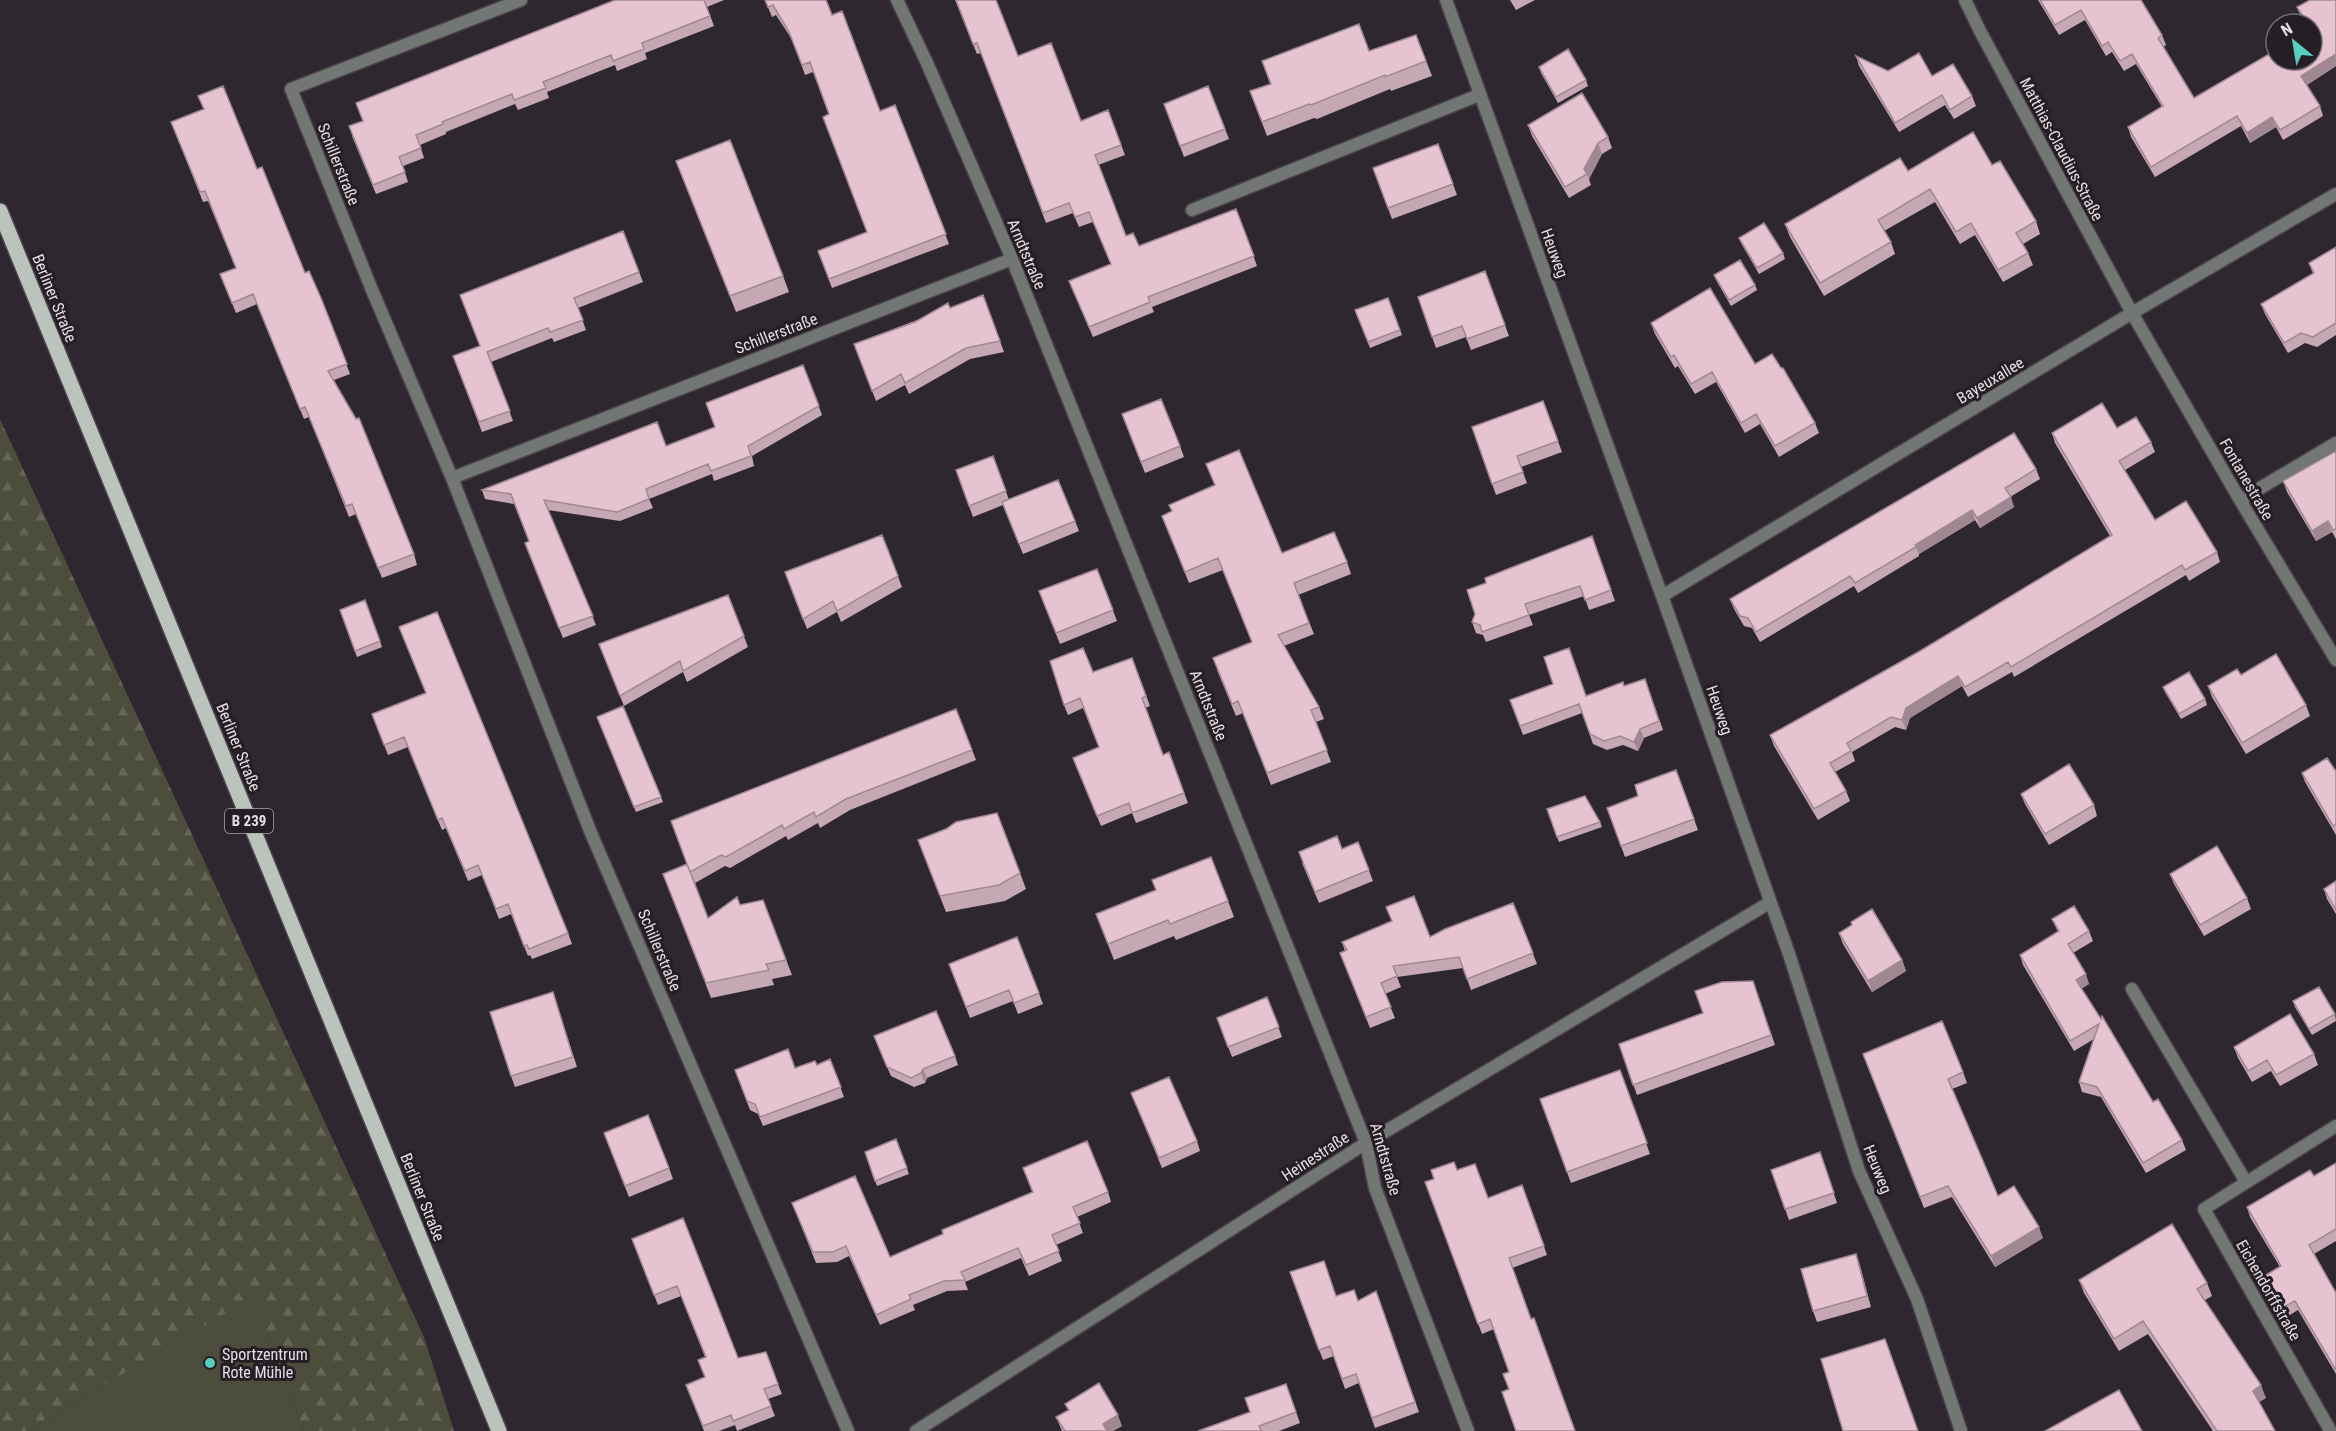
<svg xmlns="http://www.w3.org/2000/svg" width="2336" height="1431" font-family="'Roboto Condensed',sans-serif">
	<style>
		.grass { fill: #4c4d3c }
		.forest { fill: url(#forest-firs) }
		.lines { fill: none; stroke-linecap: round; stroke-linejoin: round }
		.street-casing { stroke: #4c444c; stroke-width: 15 }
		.primary-casing { stroke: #4c444c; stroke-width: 18 }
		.street { stroke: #727773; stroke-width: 12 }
		.primary { stroke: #bac4bc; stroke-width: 15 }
		.wall { fill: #c5a8b3 }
		.shaded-wall { fill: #a08892 }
		.building { fill: #e5c3d0; stroke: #a08892; stroke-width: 1.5 }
		.poi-dot { fill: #58cec1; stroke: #251e25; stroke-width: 2 }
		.labels { text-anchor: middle; stroke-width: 6; stroke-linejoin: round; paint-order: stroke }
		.shield { fill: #251e25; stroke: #aba5ab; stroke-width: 1.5 }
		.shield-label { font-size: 15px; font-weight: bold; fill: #e4dfe4 }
		.street-label { font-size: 16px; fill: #e4dfe4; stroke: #251e25 }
		.poi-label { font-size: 16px; fill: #e4dfe4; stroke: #251e25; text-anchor: start }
	</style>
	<defs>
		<pattern id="forest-firs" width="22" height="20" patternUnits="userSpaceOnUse" patternTransform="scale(1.5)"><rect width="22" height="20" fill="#4c4d3c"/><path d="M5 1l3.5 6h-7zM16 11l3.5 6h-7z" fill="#666658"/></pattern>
	</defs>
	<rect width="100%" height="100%" fill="#2f272f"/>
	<path class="grass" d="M254 1295 304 1431H27Z"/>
	<path class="forest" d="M0 419 424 1337 454 1431H304L254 1296 27 1431H0Z"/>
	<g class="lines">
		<defs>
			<path id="street" d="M521 0 291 89 372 290 452 478 591 833 848 1431
				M897 0 927 63 1012 259 1366 1143 1375 1188 1468 1431
				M1446 0 1662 596 1789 954 1859 1171 1917 1299 1961 1431
				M1965 0 1980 31 2132 313 2240 500 2336 660
				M1192 210 1479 95
				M452 478 1012 259
				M2240 500 2336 443
				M1662 596 2132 313 2336 194
				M2132 989 2246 1182
				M2330 1430 2204 1209 2336 1126
				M916 1431 1366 1143 1769 903"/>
			<path id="primary" d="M0 211 499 1431"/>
		</defs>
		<use href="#street" class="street-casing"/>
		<use href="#primary" class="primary-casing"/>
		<use href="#street" class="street"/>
		<use href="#primary" class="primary"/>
	</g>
	<path class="wall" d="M615 0H724L707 7 714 26 645 53 647 59 617 71 615 65 547 92 549 98 518 110 515 104 446 132V134L420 145 424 158 403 166 408 182 376 194 352 136 363 121Z
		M765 0 832 15 880 111 895 105 949 244 832 288 818 251 867 232 829 114 813 72 805 75 793 41 776 15 772 17Z
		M955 0H997H996L1018 56 1081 121 1108 110 1125 155 1098 165 1126 236 1139 246 1236 209 1257 266 1152 307 1154 312 1093 337 1069 281 1111 264 1093 222 1079 227 1073 213 1046 223 981 53 977 54Z
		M1510 0H1535L1516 10Z
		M2038 0H2141L2162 35 2166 45 2163 47 2194 98 2312 60 2305 24 2301 17 2297 7 2336 0V66L2307 85 2320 106 2323 116 2283 140 2276 127 2250 143 2241 126 2155 177 2131 137 2128 127 2162 107 2136 64 2124 71 2112 52 2106 56 2085 20 2059 35Z
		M1416 35 1432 76 1391 91 1390 89 1317 119 1314 118 1267 136 1250 91 1270 84 1262 61 1369 51Z
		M1856 56 1888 71 1932 76 1972 96 1976 106 1954 119 1945 105 1899 132 1859 66Z
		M1539 67 1586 80 1588 86 1558 103 1541 73Z
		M1208 86 1229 139 1184 157 1164 104Z
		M1528 125 1608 137 1612 148 1602 154 1589 179 1591 185 1569 198 1532 136Z
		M175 132 257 169 305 273 321 298 350 374 334 380 414 554 417 565 382 578 356 514 349 517 309 417 304 419 257 304 236 313 220 274 236 268 208 201 203 202Z
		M1438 144 1457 195 1392 219 1373 168Z
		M676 161 783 276 789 292 736 312Z
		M1992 165 2036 221 2040 234 2023 244 2028 253 2033 265 2003 282 1975 235 1960 244 1935 202 1884 231 1891 242 1895 254 1824 296 1790 237 1785 224 1908 171Z
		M623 231 643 282 578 308 586 330 554 342 552 338 491 362 513 421 482 432 453 356 480 346Z
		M1739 238 1783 253 1785 259 1759 274 1741 243Z
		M2336 247V335L2317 347 2305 343 2288 353 2265 314 2261 304 2313 274 2309 263Z
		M1485 271 1509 336 1471 350 1466 337 1436 348 1418 297Z
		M1714 275 1755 285 1757 290 1731 306 1716 280Z
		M983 295 1004 352 970 359 909 394 905 385 876 401 854 344Z
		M1388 298 1402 335 1370 348 1355 310Z
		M1651 323 1755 364 1781 368 1815 423 1819 433 1779 457 1760 424 1745 433 1716 382 1695 394 1678 366 1675 368 1655 334Z
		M803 365 822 415 752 456 754 466 714 481 712 474 649 499 653 508 620 521 548 510 596 625 563 638 525 543 529 541 514 504 485 499 482 490 666 446 715 428Z
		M1543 401 1562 452 1521 467 1527 483 1496 495 1472 427Z
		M1126 425 1180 446 1184 457 1145 473Z
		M2117 428 2151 442 2155 452 2125 470 2155 520 2217 552 2220 562 2189 581 2186 575 2014 677 2012 672 1968 697 1962 686 1910 718 1906 730 1895 727 1852 752 1855 761 1835 772 1846 791 1850 801 1818 820 1774 746 1770 735 1920 651 2110 536 2055 443 2052 433Z
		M2336 451V539L2332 532 2316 541 2287 492 2283 481Z
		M993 456 1009 500 1075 521 1079 531 1023 554 1003 505 973 517 956 470Z
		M2036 469 2040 479 2010 497 2014 507 1980 528 1975 520 1919 554V556L1858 593 1854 586 1760 642 1752 628 1744 626 1734 609 1730 599Z
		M1162 516 1282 553 1347 562 1351 574 1298 595 1314 634 1284 646 1319 707 1324 719 1316 722 1331 762 1271 785 1243 713 1236 716 1217 670 1252 643 1223 570 1189 583Z
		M882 535 902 587 841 622 837 612 807 629 785 572Z
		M1592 536 1615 601 1589 610 1584 596 1529 615 1533 625 1486 642 1483 635 1476 633 1472 622 1486 583Z
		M1097 569 1117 621 1060 644 1043 602Z
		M728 595 748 647 687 682 683 672 624 706 599 644Z
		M365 600 382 647 357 657 340 610Z
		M1132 658 1150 706 1145 708 1163 755 1169 752 1188 803 1136 823 1132 813 1101 826 1073 758 1099 748 1083 708 1068 715 1064 705 1093 672Z
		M1645 679 1663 730 1644 738 1638 751 1623 745 1607 750 1593 744 1582 713 1523 735 1510 700 1586 696 1624 686Z
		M2208 686 2306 705 2310 716 2246 754 2212 697Z
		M2163 687 2205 699 2207 705 2181 719 2165 692Z
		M425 693 568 933 572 944 532 959 530 955 528 956 511 914 499 919 482 875 468 881 446 828 442 830 408 747 388 755 372 714Z
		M623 706 663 802 636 812 597 717Z
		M956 709 976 760 850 810 820 828 818 823 788 840 786 836 730 868 725 866 695 883 708 918 740 905 763 900 792 975 772 979 774 985 711 998 663 874 687 865Z
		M1676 770 1698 830 1625 857 1607 808 1638 796Z
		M2335 770H2336V835L2305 782 2302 773Z
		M2021 794 2094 805 2097 816 2049 845 2025 804Z
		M1547 809 1600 822 1602 827 1559 842Z
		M918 840 1020 873 1026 889 1005 901 946 912Z
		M1358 842 1373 881 1319 903 1302 863 1342 849Z
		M2170 874 2247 898 2251 909 2204 936 2174 884Z
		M1152 880 1228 901 1234 917 1176 940 1174 936 1114 960 1096 914 1156 890Z
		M2336 881V914L2327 899 2324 889Z
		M1513 903 1537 964 1471 990 1463 968 1397 977 1401 987 1385 994 1395 1018 1370 1028 1340 953 1345 951 1342 942 1430 937Z
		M2052 919 2089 931 2093 941 2073 953 2089 984 2081 988 2153 1102 2182 1140 2186 1150 2146 1173 2101 1097 2082 1092 2079 1082 2094 1039 2074 1051 2023 965 2020 955 2058 932Z
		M1851 922 1902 960 1906 971 1872 992 1843 944 1839 933 1852 925Z
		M1017 937 1043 1004 1018 1014 1013 1001 970 1018 949 964Z
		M1753 981 1775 1045 1637 1095 1619 1044 1703 1013Z
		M553 992 577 1067 515 1087 511 1076Z
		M1267 997 1282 1037 1232 1057 1217 1018Z
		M2293 1001 2335 1014 2336 1021 2312 1035 2295 1007Z
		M878 1046 955 1056 958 1065 927 1078 925 1083 914 1087 891 1076Z
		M2234 1047 2314 1054 2318 1065 2280 1086 2271 1071 2252 1082 2238 1058Z
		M830 1059 844 1097 763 1126 758 1114 750 1110 735 1070 795 1068 817 1065Z
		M1867 1065 1963 1072 1967 1083 1952 1089 1998 1196 2043 1238 1995 1267 1952 1197 1924 1208Z
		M1620 1070 1650 1154 1571 1183 1540 1099Z
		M1131 1093 1197 1141 1200 1151 1162 1168Z
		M896 1139 909 1174 877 1186 865 1152Z
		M608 1144 669 1168 673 1179 629 1197Z
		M1820 1152 1837 1203 1789 1220 1771 1170Z
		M2336 1163V1241L2314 1254 2336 1293V1374L2298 1310 2283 1319 2264 1288 2261 1278 2280 1267 2250 1217 2247 1207 2314 1176Z
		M1023 1168 1108 1192 1111 1202 1077 1217 1083 1233 1056 1245 1062 1261 1029 1276 1021 1258 965 1282 968 1290 947 1291 913 1305 915 1310 880 1325 849 1256 837 1262 816 1263 792 1203 890 1257 943 1234 1032 1192Z
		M1457 1170 1488 1198 1522 1185 1547 1255 1512 1268 1509 1389V1372L1494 1329 1482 1334 1425 1182Z
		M683 1218 738 1358 778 1384 782 1394 768 1399 775 1416 737 1431 735 1425 719 1431H704L686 1385 705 1377 698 1360 705 1357 681 1296 658 1305 632 1239Z
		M1856 1254 1871 1307 1817 1322 1813 1311Z
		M1290 1272 1336 1296 1358 1301 1376 1291 1419 1412 1375 1428 1359 1383 1345 1389 1334 1356 1323 1360Z
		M2079 1280 2207 1283 2212 1296 2205 1300 2266 1398 2259 1402 2275 1431H2213L2148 1334 2119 1351 2084 1293Z
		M1286 1384 1300 1423 1279 1431H1198L1250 1412Z
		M1065 1404 1122 1426 1113 1431H1062L1056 1417 1068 1410Z"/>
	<path class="shaded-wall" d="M2336 54V66L2305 86 2301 76Z
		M2272 117 2276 127 2250 143 2247 133Z
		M1598 143 1602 154 1589 179 1584 169Z
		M2011 497 2014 507 1980 528 1977 518Z
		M1972 510 1975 520 1919 554 1915 545Z
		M2328 521 2332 532 2316 541 2312 531Z
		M1958 676 1962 686 1910 718 1906 730 1902 720 1906 708Z
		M1640 729 1644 738 1638 751 1634 742Z
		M1902 960 1906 971 1872 992 1868 981Z
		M2086 974 2089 984 2080 990 2076 980Z
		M923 1069 927 1078 925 1083 921 1073Z
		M2039 1227 2043 1238 1995 1267 1991 1256Z
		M1856 1254 1860 1265 1871 1307 1867 1296Z
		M2261 1385 2266 1398 2257 1403 2253 1391Z
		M1118 1415 1122 1426 1113 1431H1105L1103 1424Z"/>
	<path class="building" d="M615 0H704L710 16 642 43 644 49 628 55 613 61 611 55 543 82 546 88 514 100 512 94 442 122 443 124 416 135 421 148 399 157 405 172 373 185 349 126 363 121 356 103Z
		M765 0H826L832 15 842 11 880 111 895 105 946 234 829 279 818 251 867 232 823 117 829 114 810 62 802 65 789 32 773 5 768 7Z
		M956 0H996L1018 56 1051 43 1081 121 1108 110 1121 145 1095 155 1126 236 1133 233 1139 246 1236 209 1254 256 1148 297 1150 302 1089 327 1069 281 1111 264 1089 212 1075 217 1069 203 1043 213 977 43 973 44Z
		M2040 0H2141L2162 35 2158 38 2194 98 2276 50V60H2312V24H2306L2307 23 2297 7 2310 0H2336V54L2301 76 2320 106 2280 130 2272 117 2247 133 2237 116 2151 167 2128 127 2163 106 2132 54 2120 61 2108 42 2102 46 2081 10 2055 25Z
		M1359 24 1369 51 1416 35 1426 61 1385 77V75L1311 105 1309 104 1262 122 1250 91 1271 84 1262 61Z
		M1568 49 1586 80 1556 97 1539 67Z
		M1919 53 1932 76 1953 64 1972 96 1950 110 1942 95 1895 123 1856 56 1888 71Z
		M223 86 257 169 262 167 305 273 309 271 321 298 347 364 328 371 356 419 359 418 414 554 378 568 352 504 346 506 305 407 300 409 253 294 232 303 220 274 236 268 205 191 200 192 171 122 204 109 198 96Z
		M1208 86 1225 129 1180 146 1164 104Z
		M1582 93 1608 137 1598 143 1584 169 1587 174 1565 187 1528 125Z
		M1973 132 1992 165 2000 161 2036 221 2016 233 2028 253 1998 270 1971 223 1956 232 1930 189 1878 220 1891 242 1820 283 1785 224 1900 158 1908 171Z
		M730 140 783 276 730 296 676 161Z
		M1438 144 1453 184 1388 208 1373 168Z
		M1764 223 1783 253 1757 268 1739 238Z
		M623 231 639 272 574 298 583 320 550 332 548 328 487 352 510 411 479 422 453 356 480 346 460 295Z
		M2336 247V323L2313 337 2301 333 2284 343 2261 304 2314 273 2309 263Z
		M1740 260 1755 285 1729 300 1714 275Z
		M1485 271 1505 325 1467 339 1462 326 1432 337 1418 297Z
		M1710 288 1755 364 1772 354 1781 368H1783L1815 423 1775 446 1756 414 1741 423 1712 372 1691 384 1674 355 1671 357 1651 323Z
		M983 295 1000 341 966 348 905 383 901 374 872 391 854 344 915 322 948 303 950 308Z
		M1388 298 1400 330 1368 342 1355 310Z
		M803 365 819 406 748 446 751 456 711 471 708 464 646 489 649 499 617 512 544 500 593 616 559 628 525 543 529 541 511 494 482 490 657 422 666 446 715 427 706 403Z
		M1161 399 1180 446 1141 462 1122 414Z
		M1543 401 1558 441 1517 456 1523 472 1492 484 1472 427Z
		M2102 403 2117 428 2136 417 2151 442 2119 461 2155 520 2186 501 2217 552 2185 570 2182 565 2011 667 2008 662 1965 687 1958 676 1906 708 1902 720 1891 717 1847 743 1851 751 1830 763 1846 791 1814 809 1770 735 1920 651 2112 535 2052 433Z
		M2014 433 2036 469 2005 488 2011 497 1977 518 1972 510 1915 545 1916 547 1855 583 1850 576 1756 632 1748 618 1740 616 1730 599Z
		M1239 450 1282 553 1334 532 1347 562 1294 583 1309 623 1278 635 1319 707 1311 710 1327 750 1267 773 1238 701 1232 704 1213 658 1252 642 1218 558 1185 572 1162 516 1172 511 1169 505 1215 485 1206 464Z
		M2336 451V529L2333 530 2328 521 2312 531 2283 481Z
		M993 456 1006 491 969 506 956 470Z
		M1058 480 1075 521 1019 544 1002 502Z
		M882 535 898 576 837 611 833 601 803 619 785 572Z
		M1592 536 1611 590 1585 600 1580 586 1525 604 1529 615 1482 632 1480 625 1472 622 1475 614 1467 590 1486 583 1485 578Z
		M1097 569 1113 610 1056 633 1039 591Z
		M728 595 744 636 683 671 680 661 620 696 599 644Z
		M365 600 380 641 355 651 340 610Z
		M437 612 568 933 529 949 527 945 524 946 508 904 496 909 478 865 465 871 442 818 438 820 404 737 384 745 372 714 426 693 399 627Z
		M1083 648 1093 672 1132 658 1146 696 1142 698 1163 755 1169 752 1184 793 1132 813 1129 803 1097 816 1073 758 1099 747 1080 698 1064 705 1050 661Z
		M1569 648 1586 696 1623 682 1624 686 1645 679 1659 721 1640 729 1634 742 1620 736 1604 741 1590 734 1579 704 1520 726 1510 700 1553 684 1544 657Z
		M2276 654 2306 705 2242 743 2208 686 2237 669 2241 675Z
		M2189 672 2205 699 2179 714 2163 687Z
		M623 706 661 797 634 807 597 717Z
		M956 709 972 750 846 799 816 817 814 812 784 829 782 825 726 857 721 855 690 872 671 821Z
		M2327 758 2335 770H2336V824L2333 826 2302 773Z
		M2069 764 2094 805 2045 834 2021 794Z
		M1676 770 1694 819 1621 846 1607 808 1638 796 1635 785Z
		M1585 796 1600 822 1557 837 1547 809Z
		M997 813 1020 873 999 885 940 896 918 840 946 829 956 822Z
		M1337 836 1342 849 1358 842 1369 870 1315 892 1299 852Z
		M2217 846 2247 898 2200 925 2170 874Z
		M1211 857 1228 901 1170 924 1168 920 1108 944 1096 914 1156 890 1152 880Z
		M687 864 708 918 737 897 740 905 763 900 786 960 766 964 769 970 706 983 663 874Z
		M2336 881V910L2324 889Z
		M1414 896 1430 937 1445 929 1513 903 1533 953 1467 979 1459 957 1393 966 1397 976 1381 983 1391 1007 1366 1017 1340 953 1347 950 1342 942 1392 921 1386 907Z
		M2074 906 2089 931 2068 944 2086 974 2076 980 2101 1019 2102 1016 2153 1102 2158 1099 2182 1140 2143 1163 2097 1087 2079 1082 2099 1024 2070 1041 2020 955 2059 931 2052 919Z
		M1872 909 1902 960 1868 981 1839 933 1852 925 1851 922Z
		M1017 937 1039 993 1014 1003 1009 990 966 1007 949 964Z
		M1753 981 1771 1035 1633 1085 1619 1044 1703 1013 1695 991 1722 982Z
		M2319 987 2335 1014 2309 1029 2293 1001Z
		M553 992 573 1057 511 1076 490 1012Z
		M1267 997 1279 1027 1228 1047 1217 1018Z
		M936 1011 955 1056 923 1069 921 1073 911 1078 887 1067 874 1036Z
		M2290 1014 2314 1054 2276 1075 2267 1060 2248 1071 2234 1047Z
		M1942 1021 1963 1072 1948 1079 1998 1196 2014 1186 2039 1227 1991 1256 1948 1186 1920 1197 1863 1054Z
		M788 1049 795 1068 815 1061 817 1065 830 1059 841 1087 760 1117 755 1104 747 1101 735 1070Z
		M1620 1070 1647 1143 1567 1172 1540 1099Z
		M1169 1077 1197 1141 1159 1158 1131 1093Z
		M648 1115 669 1168 625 1186 604 1133Z
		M896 1139 907 1168 875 1181 865 1152Z
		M1087 1141 1108 1192 1073 1207 1080 1223 1052 1235 1059 1251 1026 1265 1018 1248 961 1272 965 1280 944 1281 909 1295 911 1299 876 1315 846 1246 833 1252H813L792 1203 855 1176 890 1257 943 1234 942 1230 1033 1192 1023 1168Z
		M1820 1152 1834 1193 1785 1209 1771 1170Z
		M1454 1162 1457 1170 1475 1164 1488 1198 1522 1185 1544 1246 1509 1258 1531 1319 1534 1318 1575 1431H1516L1502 1392 1509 1389 1503 1374 1509 1372 1490 1319 1478 1324 1425 1182 1434 1179 1431 1170Z
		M2336 1163V1229L2309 1245 2336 1293V1370L2295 1301 2279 1309 2261 1278 2281 1266 2247 1207 2310 1170 2314 1176Z
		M683 1218 738 1358 766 1352 778 1384 764 1389 771 1406 733 1421 731 1415 703 1426 686 1385 705 1377 698 1360 706 1357 677 1286 654 1295 632 1239Z
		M2172 1224 2207 1283 2197 1289 2261 1385 2253 1391 2275 1431H2217L2143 1321 2114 1339 2079 1280Z
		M1856 1254 1867 1296 1813 1311 1801 1269Z
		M1324 1261 1336 1296 1354 1290 1358 1301 1376 1291 1415 1402 1372 1418 1356 1374 1342 1379 1330 1346 1319 1350 1290 1272Z
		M1885 1339 1918 1431H1843L1821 1359Z
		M1099 1383 1118 1415 1103 1424 1107 1431H1065L1056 1417 1069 1410 1065 1404Z
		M1286 1384 1296 1412 1259 1426 1261 1431H1198L1250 1412 1245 1398Z
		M2119 1390 2142 1431H2045Z"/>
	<circle class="poi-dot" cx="210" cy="1363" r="6"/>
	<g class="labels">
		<rect class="shield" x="225" y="809" width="48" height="24" rx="4.5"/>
		<g class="shield-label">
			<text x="249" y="826">B 239</text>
		</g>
		<g class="street-label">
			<text transform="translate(2062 149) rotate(62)" y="6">Matthias-Claudius-Straße</text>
			<text transform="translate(339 164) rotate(68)" y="6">Schillerstraße</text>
			<text transform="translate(1555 253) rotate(70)" y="6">Heuweg</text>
			<text transform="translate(1027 254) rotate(67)" y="6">Arndtstraße</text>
			<text transform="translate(55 298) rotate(68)" y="6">Berliner Straße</text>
			<text transform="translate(776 333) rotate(-21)" y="6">Schillerstraße</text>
			<text transform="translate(1990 380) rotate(-31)" y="6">Bayeuxallee</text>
			<text transform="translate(2247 479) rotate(60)" y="6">Fontanestraße</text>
			<text transform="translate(1209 705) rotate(68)" y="6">Arndtstraße</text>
			<text transform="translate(1720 710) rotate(71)" y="6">Heuweg</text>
			<text transform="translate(239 747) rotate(68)" y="6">Berliner Straße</text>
			<text transform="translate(660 950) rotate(67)" y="6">Schillerstraße</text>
			<text transform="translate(1315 1156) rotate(-33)" y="6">Heinestraße</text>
			<text transform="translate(1386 1159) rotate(74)" y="6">Arndtstraße</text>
			<text transform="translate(1878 1169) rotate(68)" y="6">Heuweg</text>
			<text transform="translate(423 1197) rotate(68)" y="6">Berliner Straße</text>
			<text transform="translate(2269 1290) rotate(60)" y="6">Eichendorffstraße</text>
		</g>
		<g class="poi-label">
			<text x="222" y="1360">Sportzentrum<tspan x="222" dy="18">Rote Mühle</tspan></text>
		</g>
	</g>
	<g transform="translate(2294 42) rotate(330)"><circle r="28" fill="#251e25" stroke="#716b71" stroke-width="1.5"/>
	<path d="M0-4.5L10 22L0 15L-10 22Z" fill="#58cec1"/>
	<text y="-9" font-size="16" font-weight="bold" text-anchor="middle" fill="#e4dfe4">N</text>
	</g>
</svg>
